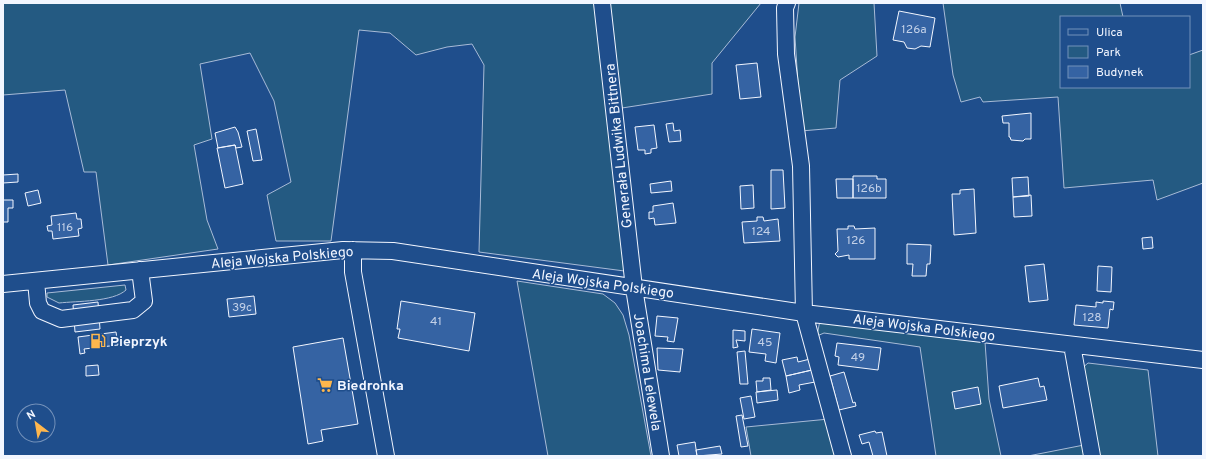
<svg xmlns="http://www.w3.org/2000/svg" width="1206" height="459" font-family="Overpass,sans-serif">
	<style>
		.green { fill: #245a82; stroke: #a8bbd7 }
		.building { fill: #3563a3; stroke: #f2f6ff }
		.lines { fill: none; stroke-linecap: round; stroke-linejoin: round }
		.minor-casing { stroke: #f2f6ff; stroke-width: 18 }
		.minor { stroke: #1f4e8c; stroke-width: 16 }
		.labels { text-anchor: middle; stroke-width: 3; stroke-linejoin: round; paint-order: stroke }
		.number-label { font-size: 12px; fill: #c3d1e8 }
		.street-label { font-size: 14px; fill: #f2f6ff; stroke: #1f4e8c }
		.poi-label { font-size: 14px; font-weight: bold; fill: #f2f6ff; stroke: #1f4e8c; text-anchor: start }
	</style>
	<rect width="100%" height="100%" fill="#1f4e8c"/>
	<path class="green" d="M3 3H596L632 272 479 252 484 65 472 44 447 47 416 55 390 33 359 30 331 241H276L267 195 291 182 274 101 250 53 200 64 212 139 194 145 207 220 218 249 108 265 96 172H84L65 90 3 95Z
		M606 3H761L712 63V94L622 108Z
		M799 3H874L877 56 840 80 836 128 801 131 795 37Z
		M943 3H1120L1123 17H1061V87H1189V55L1203 50V183L1157 200 1153 180 1064 188 1058 97 983 102 980 97 961 102 953 75Z
		M517 281 603 294 615 303 623 315 629 335 651 456H548Z
		M125 285 126 290C113 302 77 301 59 303L47 297V293Z
		M820 320 985 342 989 399 1001 456H936L920 347 824 333 817 336Z
		M1088 363 1148 370 1158 456H1096L1081 369Z
		M829 419 839 456H751L746 427Z
		M1084 445 1087 456H1028Z"/>
	<path class="building" d="M899 11 935 18 930 47 921 46 915 49 907 48 904 42 893 40Z
		M757 63 761 97 740 99 736 65Z
		M1031 113V139H1025L1023 141 1011 140 1010 137H1009V123H1003L1002 116Z
		M673 123 674 131 680 130 681 141 669 142 666 124Z
		M654 125 657 148 651 149V153L645 154V150H638L635 127Z
		M235 127 238 132 242 147 236 148 235 145 218 148 215 133Z
		M256 129 262 160 253 161 247 131Z
		M235 145 243 184 225 188 217 148Z
		M771 170H783L785 208 771 209Z
		M18 174V182L3 183V175Z
		M853 176H877V179H886V198H853Z
		M1028 177 1029 196 1013 197 1012 178Z
		M836 179H853V198H837Z
		M671 181 672 191 651 193 650 184Z
		M753 185 754 208 741 209 740 186Z
		M974 189 976 233 954 235 952 194H960V190Z
		M38 190 41 203 28 206 25 193Z
		M1031 195 1032 216 1014 217 1013 197Z
		M3 200H13V208H8V222H3Z
		M673 203 676 223 655 225 654 218 649 219V212H653V206Z
		M76 213 77 219H81L82 228 78 229 79 236 53 239 52 231H48L47 226 52 225 51 216Z
		M757 217H763L764 221 778 219 780 241 744 243 742 222 757 221Z
		M848 226H854L855 229 875 228V259H849V255L838 257 835 254 838 251 837 229H848Z
		M1152 237 1153 248 1143 249 1142 238Z
		M907 244 931 245 930 264H927L926 276H912L913 264H907Z
		M1044 264 1048 300 1029 302 1025 266Z
		M1098 266 1112 267 1111 292 1097 291Z
		M254 296 256 314 229 317 227 299Z
		M401 301 475 313 469 351 398 338 400 329H397Z
		M1103 301 1114 302 1113 310 1110 309 1108 328 1074 325 1076 305 1096 307V302L1103 303Z
		M98 302 100 329 75 332 73 305Z
		M657 316 678 318 674 342 667 341 668 337 655 336Z
		M752 329 780 333 776 363 765 361 766 354 749 352Z
		M733 330 745 331V341L736 340 738 347 733 348Z
		M116 332 118 345 84 349 85 353 80 354 78 337Z
		M343 338 358 424 321 430 323 441 308 444 293 347Z
		M837 343 881 348 878 370 838 365 839 357 835 356Z
		M657 348 683 349 680 372 658 370Z
		M745 351 748 384H740L737 352Z
		M797 357 798 362 810 359 812 370 786 376 782 360Z
		M98 365 99 375 86 376V366Z
		M812 370 815 382 799 385 800 390 789 393 786 376Z
		M844 372 853 403 855 402 856 406 839 410 830 376Z
		M763 378H770L771 390 757 392 756 381H763Z
		M1038 378 1040 387 1044 386 1047 400 1003 408 999 386Z
		M978 387 981 404 955 409 952 392Z
		M777 390 778 400 757 403 756 392Z
		M751 396 755 417 744 419 740 398Z
		M742 415 748 446 741 447 736 416Z
		M875 431 876 433 882 432 887 456H873L869 442 862 444 859 435Z
		M695 442 697 456H679L677 445Z
		M720 446 722 454 697 456 696 450Z"/>
	<g class="lines">
		<defs>
			<path id="minor" d="M602 3 634 288 661 456
				M787 3 785 8 786 54 801 166 804 313 843 456
				M353 250V272L386 456
				M36 281 38 303 42 311 61 319 133 310 144 301 140 270
				M3 284 343 250 393 251 804 313 1203 360
				M1072 345 1092 456"/>
		</defs>
		<use href="#minor" class="minor-casing"/>
		<use href="#minor" class="minor"/>
	</g>
	<defs>
		<symbol id="fuel-bare" viewBox="-9 -9 18 18"><path d="M-5.5-6h7V0h2V4h1.3V-2.5L3-4.5l.8-.8L6-3V5H2.5V1h-1V6h-7ZM-4.2-4.7v3.2H.2V-4.7Z" fill="#ffb74d" stroke="#1f4e8c" stroke-width="2.5" paint-order="stroke"/></symbol>
		<symbol id="supermarket-bare" viewBox="-9 -9 18 18"><path d="M-6-5.5h2.5l.6 2H6L4.5 2H-2.5L-4.4-4H-6ZM-1.5 3.2a1.3 1.3 0 1 0 .1 0ZM3 3.2a1.3 1.3 0 1 0 .1 0Z" fill="#ffb74d" stroke="#1f4e8c" stroke-width="2.5" paint-order="stroke"/></symbol>
	</defs>
	<g fill-rule="evenodd">
		<use href="#fuel-bare" x="87" y="330" width="22" height="22"/>
		<use href="#supermarket-bare" x="314" y="374" width="22" height="22"/>
	</g>
	<g class="labels">
		<g class="number-label">
			<text x="914" y="33">126a</text>
			<text x="869" y="192">126b</text>
			<text x="65" y="231">116</text>
			<text x="761" y="235">124</text>
			<text x="856" y="244">126</text>
			<text x="242" y="311">39c</text>
			<text x="1092" y="321">128</text>
			<text x="436" y="325">41</text>
			<text x="765" y="346">45</text>
			<text x="858" y="361">49</text>
		</g>
		<g class="street-label">
			<text transform="translate(618 146) rotate(-96)" y="5">Generała Ludwika Bittnera</text>
			<text transform="translate(282 257) rotate(-5)" y="5">Aleja Wojska Polskiego</text>
			<text transform="translate(603 283) rotate(8)" y="5">Aleja Wojska Polskiego</text>
			<text transform="translate(924 327) rotate(7)" y="5">Aleja Wojska Polskiego</text>
			<text transform="translate(648 372) rotate(81)" y="5">Joachima Lelewela</text>
		</g>
		<g class="poi-label">
			<text x="110" y="346">Pieprzyk</text>
			<text x="337" y="390">Biedronka</text>
		</g>
	</g>
	<rect width="1206" height="459" fill="none" stroke="#f2f6ff" stroke-width="8"/>
	<rect x="1060" y="16" width="130" height="72" fill="#1f4e8c" stroke="#7391ba"/>
	<rect x="1068" y="29" width="20" height="6" fill="#1f4e8c" stroke="#7391ba"/>
	<text x="1096" y="36" font-size="12" fill="#f2f6ff">Ulica</text>
	<rect x="1068" y="46" width="20" height="12" fill="#245a82" stroke="#7391ba"/>
	<text x="1096" y="56" font-size="12" fill="#f2f6ff">Park</text>
	<rect x="1068" y="66" width="20" height="12" fill="#3563a3" stroke="#7391ba"/>
	<text x="1096" y="76" font-size="12" fill="#f2f6ff">Budynek</text>
	<g transform="translate(36 423) rotate(329)"><circle r="19" fill="#1f4e8c" stroke="#7391ba"/>
	<path d="M0-3L7 15L0 10L-7 15Z" fill="#ffb74d"/>
	<text y="-6" font-size="11" font-weight="bold" text-anchor="middle" fill="#f2f6ff">N</text>
	</g>
</svg>
